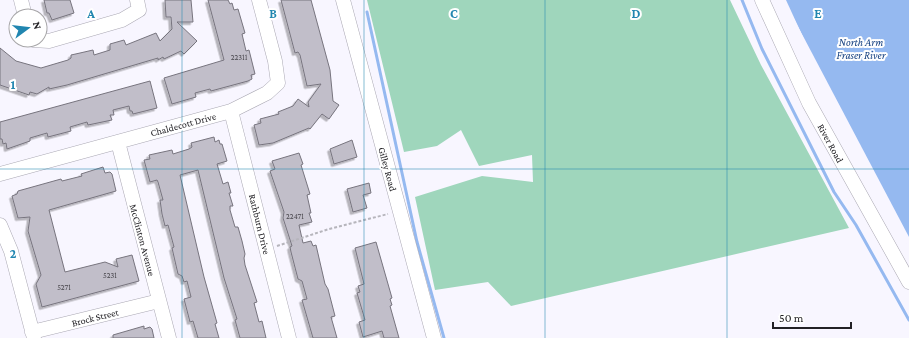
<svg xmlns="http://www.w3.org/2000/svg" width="909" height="338" font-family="'Crimson Pro',serif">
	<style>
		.green { fill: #9fd6bc }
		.water { fill: #95b9f0 }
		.pier { fill: #f8f6ff }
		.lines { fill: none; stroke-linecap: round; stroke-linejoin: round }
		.stream { stroke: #95b9f0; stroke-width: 3 }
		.building { fill: #c1bec9; stroke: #77747e; filter: url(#shadow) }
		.minor-casing { stroke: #aba9b4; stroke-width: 15 }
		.path { stroke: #b6b5bc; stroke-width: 2; stroke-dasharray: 3 2; stroke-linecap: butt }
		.minor { stroke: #fff; stroke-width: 14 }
		.grid { fill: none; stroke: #2186b0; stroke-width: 1; stroke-opacity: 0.55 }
		.labels { text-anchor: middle; stroke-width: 4; stroke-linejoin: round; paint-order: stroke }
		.number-label { font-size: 8px; fill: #4a484e }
		.street-label { font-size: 10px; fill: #222125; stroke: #fff }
		.water-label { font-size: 11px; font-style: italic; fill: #154080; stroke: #fff }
		.grid-label { font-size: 13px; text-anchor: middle; font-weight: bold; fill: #2186b0; stroke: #fff; stroke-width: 4; stroke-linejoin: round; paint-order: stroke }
	</style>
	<defs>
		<filter id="shadow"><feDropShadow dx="-2.5" dy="2.5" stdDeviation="0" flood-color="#0004"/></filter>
	</defs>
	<rect width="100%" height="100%" fill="#f8f6ff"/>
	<path class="green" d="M367 0H730L761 65 849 228 511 306 488 282 435 290 415 197 482 176 533 182 532 155 479 166 461 130 437 146 404 152Z"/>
	<path class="water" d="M786 0H909V247L849 137Z"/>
	<path class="pier" d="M784 0 909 237V249L847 138Z"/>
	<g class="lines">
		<path class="stream" d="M742 0 762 49 834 192 856 225 909 320
			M367 12 417 242 444 338"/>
	</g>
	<path class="building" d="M44 0H70L74 13 52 20 49 13H47Z
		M165 0H191L193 22H177L197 41 184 54 181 51 164 59 163 57 158 60V58L67 85 49 89V87L37 94 30 92 29 95 0 85V48L16 61 41 68 68 60 71 58V55L80 53 93 50 94 55 110 50V44L124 40 126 45 156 33 160 41 172 29 171 17H166Z
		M208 0H228L230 4 232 3 234 10 238 9 245 33 242 34 246 51 249 50 255 74 251 75 252 79 248 81 211 91 210 89 195 93 196 97 172 104 164 78 224 60Z
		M281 0H311L330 70 333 101 339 105 329 119 322 114 310 129 309 128 273 143 259 145 254 125 261 123 260 119 279 114 278 112 293 106 298 99 309 107 308 102 321 84 307 86 300 55 298 52 295 53Z
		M150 81 157 108 133 114 132 111H130L129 106 113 110 114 115H110L112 120 88 125 87 122 70 127 71 131 48 137 47 133 30 138V141L7 149 6 143 3 144 2 139H0V122Z
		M214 137 215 142 219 140 220 144H222L227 161 217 164 223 184 228 182 231 193H229L233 206H230V210L235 227H238L242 241 245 254 244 258 245 265 257 302 254 303 259 322 262 321 266 338H240L235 320 237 319 224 278 198 170 180 175 204 277 217 323 215 324 219 338H198L193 321 190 322 184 299 191 297 187 281 184 282 182 276 178 274 172 248 174 247 168 225 165 226 162 214 160 200H163L158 182 157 180 150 182 144 160 150 159 149 155 172 150 173 154 189 149 192 147 191 143Z
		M352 140 357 157 334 164 330 149Z
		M299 153 303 164 301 165 310 194 307 195 311 213H309L312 222 299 225 303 243 311 241 313 246 316 245 325 284 328 289 335 316 331 317 337 338H313L302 300 307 299 302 281 298 279 291 252 290 247 292 246 283 218 284 212 270 171 275 169 272 161Z
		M103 167 105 173 110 172 112 174 116 191 49 210 65 272 105 262 118 267 116 259 132 255 139 281 42 307 36 284 41 275 28 231 30 217 18 218 12 196 17 194 18 191 61 179 62 181 82 176 81 174Z
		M369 183 371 193 363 195 367 208 353 212 347 189Z
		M376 242 392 298 390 299 392 305 390 306 399 338H384L382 331 363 337 359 322 365 320 357 293 360 292 358 286 364 284 355 248Z
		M144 326V329L150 327 152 329 154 338H113V335Z"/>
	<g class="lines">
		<defs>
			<path id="minor" d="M21 0 25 16
				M343 0 434 338
				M762 0 809 103 909 282
				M33 40 49 41 122 20 139 10 137 0
				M231 111 289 338
				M118 142 169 338
				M0 174 231 111 267 93 278 83 275 61 259 0
				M0 225 11 251 34 338
				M32 332 159 301"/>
		</defs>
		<use href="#minor" class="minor-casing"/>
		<path class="path" d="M277 246 329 229 388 214"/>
		<use href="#minor" class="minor"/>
	</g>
	<path class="grid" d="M182 0V338M364 0V338M545 0V338M727 0V338M0 169H909"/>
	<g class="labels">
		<g class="number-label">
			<text x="239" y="60">22311</text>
			<text x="295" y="219">22471</text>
			<text x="110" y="278">5231</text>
			<text x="64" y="290">5271</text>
		</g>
		<g class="street-label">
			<text transform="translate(183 124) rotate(-15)" y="4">Chaldecott Drive</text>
			<text transform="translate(831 143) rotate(61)" y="4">River Road</text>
			<text transform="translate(388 169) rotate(75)" y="4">Gilley Road</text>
			<text transform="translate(260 224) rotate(76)" y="4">Rathburn Drive</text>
			<text transform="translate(143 240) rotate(75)" y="4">McClinton Avenue</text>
			<text transform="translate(95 317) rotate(-14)" y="4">Brock Street</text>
		</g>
		<g class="water-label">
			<text x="861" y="46">North Arm<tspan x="861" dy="13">Fraser River</tspan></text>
		</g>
	</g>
	<g class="grid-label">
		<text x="91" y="18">A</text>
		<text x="273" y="18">B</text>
		<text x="454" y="18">C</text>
		<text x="636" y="18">D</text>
		<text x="818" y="18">E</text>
		<text x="13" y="89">1</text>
		<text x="13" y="258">2</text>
	</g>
	<g transform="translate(28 28) rotate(75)"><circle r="19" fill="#ffffff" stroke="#a7a6a8"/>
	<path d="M0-3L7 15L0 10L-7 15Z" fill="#2186b0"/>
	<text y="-6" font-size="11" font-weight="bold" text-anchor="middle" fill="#222125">N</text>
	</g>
	<path d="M773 322v6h78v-6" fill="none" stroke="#222125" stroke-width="2"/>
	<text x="779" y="322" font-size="12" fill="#222125" stroke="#ffffff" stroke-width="3" paint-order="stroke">50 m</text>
</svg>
